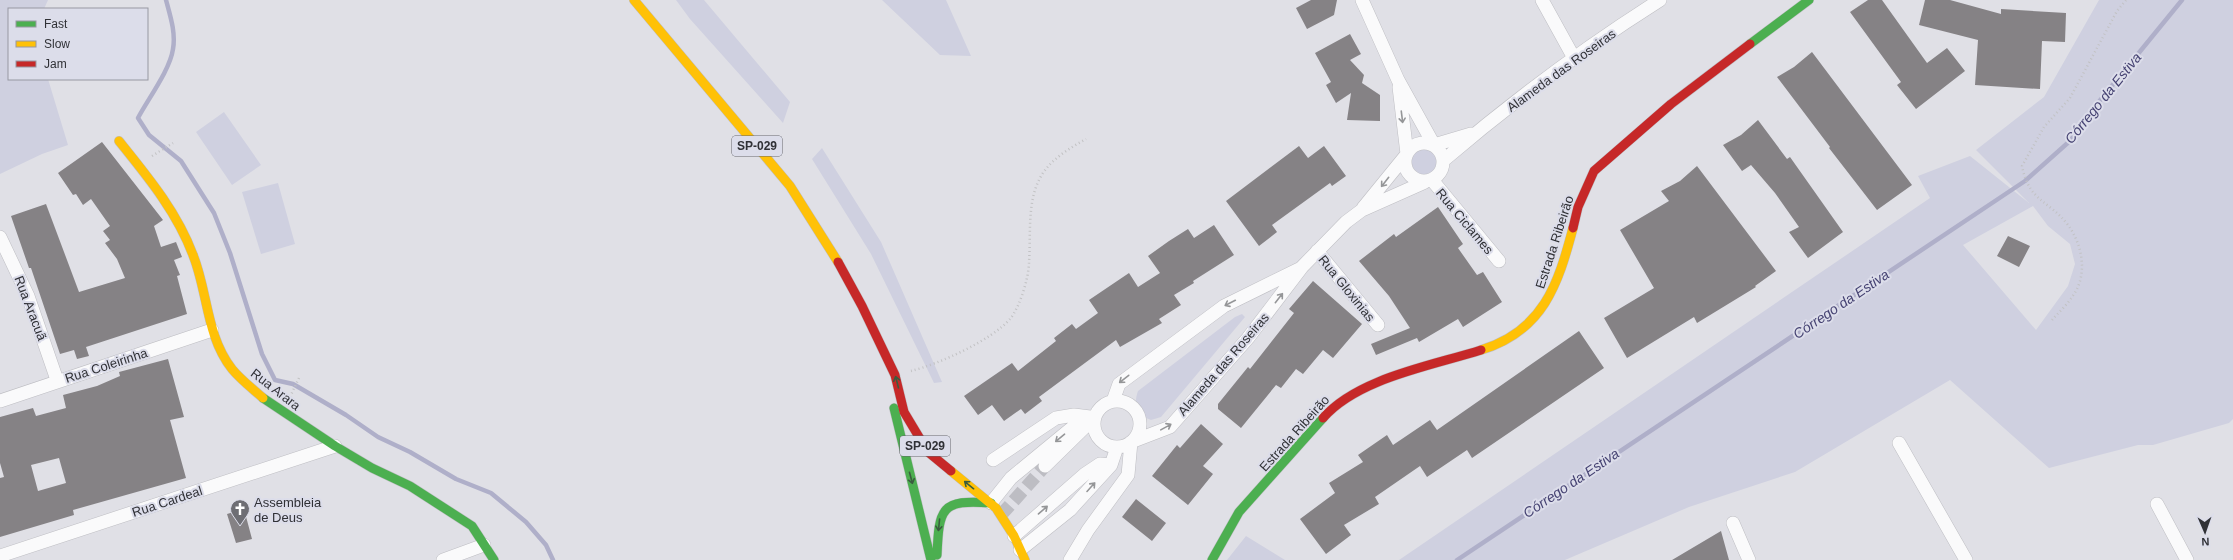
<svg xmlns="http://www.w3.org/2000/svg" width="2233" height="560" font-family="Arial,sans-serif">
	<style>
		.green { fill: #cfd0e0; fill-rule: evenodd }
		.lines { fill: none; stroke-linecap: round; stroke-linejoin: round }
		.stream { stroke: #afafc9; stroke-width: 4.5 }
		.building { fill: #858285; fill-rule: evenodd }
		.street-tunnel { stroke: #bdbdc3; stroke-width: 13; stroke-dasharray: 13 6; stroke-linecap: butt }
		.street-casing { stroke: #bebec3; stroke-width: 14 }
		.fast-casing { stroke: #bebec3; stroke-width: 10 }
		.slow-casing { stroke: #bebec3; stroke-width: 10 }
		.jam-casing { stroke: #bebec3; stroke-width: 10 }
		.path { stroke: #c2c2c4; stroke-width: 2.5; stroke-dasharray: 1 3; stroke-linecap: butt }
		.street { stroke: #fafafb; stroke-width: 13 }
		.fast { stroke: #4caf50; stroke-width: 9 }
		.slow { stroke: #ffc107; stroke-width: 9 }
		.jam { stroke: #c62828; stroke-width: 9 }
		.oneway { stroke: #959698 }
		.oneway2 { stroke: #3a5d3f }
		.labels { text-anchor: middle; stroke-width: 4; stroke-linejoin: round; paint-order: stroke }
		.shield { fill: #dcddea; stroke: #64656c; stroke-width: 1 }
		.shield-label { font-size: 12px; font-weight: bold; fill: #303136 }
		.street-label { font-size: 13px; fill: #303136; stroke: #dcddea }
		.poi-label { font-size: 13px; fill: #303136; stroke: #dcddea; text-anchor: start }
		.water-label { font-size: 14px; font-style: italic; fill: #454272; stroke: #dcddea }
	</style>
	<rect width="100%" height="100%" fill="#e0e0e6"/>
	<path class="green" d="M0 0H48L44 9H9V79H48L68 145 42 154 0 174Z
		M676 0H704L790 102 783 123 690 19Z
		M882 0H946L971 56 940 55Z
		M2099 0H2233V419L2229 423 2153 445H2138L2049 468 1950 380 1795 472 1689 507 1565 560H1399L1930 198 1918 176 1970 156 2029 203 1976 150 2044 97ZM2033 206 2048 226 2070 244 2075 264 2068 286 2036 330 1963 245Z
		M224 112 261 165 232 185 196 132Z
		M1410 162a14 14 0 1 1 28 0a14 14 0 1 1-28 0Z
		M822 148 881 242 942 382 934 383 871 254 812 159Z
		M278 183 295 244 261 254 242 192Z
		M1242 314 1245 317 1161 417 1151 420C1137 414 1133 405 1138 391L1235 317Z
		M1246 536 1285 560H1227Z"/>
	<g class="lines">
		<path class="stream" d="M166 0C170 15 176 33 173 49 170 70 148 99 138 118L149 135 181 161 214 213 230 253 262 354 275 380 293 384 346 415 378 437 410 452 456 479 491 493 526 522 546 545 553 560
			M1457 560 2025 181 2071 140 2093 109 2182 0"/>
	</g>
	<path class="building" d="M1311 0H1337L1334 15 1307 29 1296 8Z
		M1868 0H1882L1927 63 1947 48 1965 71 1916 109 1897 85 1901 82 1850 12Z
		M1925 0H1950L2001 14V9L2066 13 2065 42 2042 41 2040 89 1975 85 1978 40 1919 25Z
		M1350 34 1361 54 1350 60 1364 75 1362 83 1380 95V121L1347 120 1351 93 1336 103 1326 85 1331 82 1315 53Z
		M1812 52 1912 185 1877 210 1829 148 1830 147 1777 77 1794 67Z
		M1758 120 1787 159 1790 157 1843 232 1808 258 1789 232 1799 227 1775 193 1751 165 1742 171 1723 145 1741 135Z
		M102 142 163 220 154 226 161 247 176 242 182 257 174 260 180 275 177 276 187 314 86 347 89 356 77 359 74 350 60 354 31 268H29L11 216 46 204 79 292 125 278 117 259 105 243 110 240 103 231 110 226 91 199 83 205 76 194 73 195 58 173Z
		M1299 146 1308 158 1324 146 1346 176 1332 186 1330 183 1272 225 1277 232 1259 246 1226 201Z
		M1697 166 1776 271 1755 286 1756 287 1697 323 1694 317 1627 358 1604 318 1654 288 1620 230 1669 201 1661 191 1680 181Z
		M1438 207 1463 244 1458 248 1477 275 1483 272 1502 302 1463 327 1458 319 1419 342 1417 338 1376 355 1371 344 1410 328 1389 296 1359 261 1394 234 1396 237Z
		M1214 225 1234 255 1193 281 1194 283 1174 295 1181 305 1159 319 1162 323 1120 347 1116 340 1039 397 1042 401 1025 414 1021 409 1004 421 992 405 978 415 964 396 1012 363 1018 371 1056 341 1054 338 1072 324 1076 329 1098 313 1089 300 1129 273 1138 287 1160 273 1148 256 1169 241 1188 229 1194 238Z
		M2008 236 2030 246 2019 267 1997 256Z
		M1313 281 1362 324 1333 358 1323 350 1303 374 1296 369 1281 388 1276 385 1241 428 1218 409V404L1248 367 1250 369 1294 313 1289 309Z
		M1579 331 1604 368 1472 458 1467 450 1427 477 1420 466 1375 497 1379 504 1344 525 1351 535 1326 554 1300 519 1335 493 1329 483 1363 462 1358 455 1387 435 1393 445 1430 420 1437 430Z
		M168 359 184 417 170 420 186 478 73 510 74 515 0 537V478L4 477 0 463V417L33 408 36 416 66 408 63 395 97 386 120 376 119 372ZM59 458 66 483 38 491 31 465Z
		M1201 424 1223 444 1203 466 1213 474 1188 505 1152 476 1177 445 1180 448Z
		M1136 499 1166 523 1152 541 1122 517Z
		M244 509 252 539 236 543 227 514Z
		M1721 531 1729 560H1672Z"/>
	<g class="lines">
		<path class="street-tunnel" d="M1001 515 1045 466"/>
		<defs>
			<path id="street" d="M1362 0 1398 80 1434 145 1471 134
				M1542 0 1574 58
				M1405 162a19 19 0 1 1 38 0a19 19 0 1 1-38 0Z
				M1444 160C1512 102 1584 48 1660 0
				M1432 180 1499 261
				M1363 208 1407 154 1399 87
				M0 237 28 296 57 380
				M1317 251 1378 325
				M0 401 212 330
				M1113 401 1119 384 1224 306 1299 269
				M1094 424a23 23 0 1 1 46 0a23 23 0 1 1-46 0Z
				M1899 443 1966 560
				M993 460 1056 418 1074 415 1090 417
				M1045 466 1090 422
				M991 503 1011 478 1084 418 1092 417
				M2157 504 2187 560
				M1733 523 1749 560
				M1014 536 1085 474 1100 464 1111 465 1117 447
				M1020 550 1070 510 1111 465
				M0 556 335 446
				M443 560 484 545
				M1070 560 1088 530 1128 475 1131 442 1170 427 1248 338 1302 267 1346 222 1362 210 1425 182"/>
			<path id="fast" d="M1750 44 1809 0
				M263 398 335 446 372 468 410 486 472 526 494 560
				M894 408 931 560
				M937 555C939 508 941 499 991 503
				M1212 560 1239 512 1323 418"/>
			<path id="slow" d="M634 0 790 186 838 262
				M119 141C148 177 177 212 193 255 208 292 206 336 232 369 241 380 253 389 263 398
				M1481 350C1543 331 1558 285 1573 228
				M951 471 996 508 1014 536 1025 560"/>
			<path id="jam" d="M1573 228 1578 207 1594 171 1671 104 1750 44
				M838 262 862 306 895 375 904 412 928 452 951 471
				M1323 418C1358 378 1431 366 1481 350"/>
		</defs>
		<use href="#street" class="street-casing"/>
		<use href="#fast" class="fast-casing"/>
		<use href="#slow" class="slow-casing"/>
		<use href="#jam" class="jam-casing"/>
		<path class="path" d="M152 156 173 143
			M2052 320C2059 312 2068 304 2074 294 2088 273 2082 244 2068 225 2049 200 2029 202 2022 166L2044 127 2070 98 2117 11 2126 0
			M911 371C939 364 992 340 1010 319 1020 307 1029 277 1029 262 1031 236 1027 204 1039 180 1048 161 1068 149 1086 139
			M290 397 299 378"/>
		<use href="#street" class="street"/>
		<use href="#fast" class="fast"/>
		<use href="#slow" class="slow"/>
		<use href="#jam" class="jam"/>
	</g>
	<defs><path id="oneway-shaft" d="M-6 0H5M1.5-3L5.5 0L1.5 3" fill="none" stroke-width="1.6" stroke-linecap="round" stroke-linejoin="round"/></defs>
	<g class="oneway">
		<use href="#oneway-shaft" transform="translate(1402 117) rotate(83)"/>
		<use href="#oneway-shaft" transform="translate(1385 182) rotate(128)"/>
		<use href="#oneway-shaft" transform="translate(1279 298) rotate(-52)"/>
		<use href="#oneway-shaft" transform="translate(1230 303) rotate(153)"/>
		<use href="#oneway-shaft" transform="translate(1124 379) rotate(142)"/>
		<use href="#oneway-shaft" transform="translate(1166 427) rotate(-29)"/>
		<use href="#oneway-shaft" transform="translate(1060 438) rotate(140)"/>
		<use href="#oneway-shaft" transform="translate(1091 487) rotate(-48)"/>
		<use href="#oneway-shaft" transform="translate(1043 510) rotate(-41)"/>
	</g>
	<g class="oneway2">
		<use href="#oneway-shaft" transform="translate(897 382) rotate(-104)"/>
		<use href="#oneway-shaft" transform="translate(911 478) rotate(75)"/>
		<use href="#oneway-shaft" transform="translate(969 485) rotate(-141)"/>
		<use href="#oneway-shaft" transform="translate(939 525) rotate(96)"/>
	</g>
	<defs>
		<symbol id="church-pin" viewBox="-11 -11 22 30"><path d="M0 17L-7.5 6A9.5 9.5 0 1 1 7.5 6Z" fill="#6e6e74" stroke="#dcddea"/><path d="M-1.2-6h2.4v3.5h3.3v2.4h-3.3V6h-2.4V-.1h-3.3v-2.4h3.3Z" fill="#fff"/></symbol>
	</defs>
	<g fill-rule="evenodd">
		<use href="#church-pin" x="229" y="498" width="22" height="30"/>
	</g>
	<g class="labels">
		<g class="shield">
			<rect x="732" y="136" width="50" height="20" rx="3"/>
			<rect x="900" y="436" width="50" height="20" rx="3"/>
		</g>
		<g class="shield-label">
			<text x="757" y="150">SP-029</text>
			<text x="925" y="450">SP-029</text>
		</g>
		<g class="street-label">
			<text transform="translate(1561 70) rotate(-36)" y="5">Alameda das Roseiras</text>
			<text transform="translate(1465 221) rotate(50)" y="5">Rua Ciclames</text>
			<text transform="translate(1554 242) rotate(-72)" y="5">Estrada Ribeirão</text>
			<text transform="translate(1347 288) rotate(51)" y="5">Rua Gloxinias</text>
			<text transform="translate(31 308) rotate(69)" y="5">Rua Aracuã</text>
			<text transform="translate(1223 364) rotate(-49)" y="5">Alameda das Roseiras</text>
			<text transform="translate(106 365) rotate(-18)" y="5">Rua Coleirinha</text>
			<text transform="translate(276 389) rotate(38)" y="5">Rua Arara</text>
			<text transform="translate(1294 433) rotate(-48)" y="5">Estrada Ribeirão</text>
			<text transform="translate(167 501) rotate(-18)" y="5">Rua Cardeal</text>
		</g>
		<g class="poi-label">
			<text x="254" y="507">Assembleia<tspan x="254" dy="15">de Deus</tspan></text>
		</g>
		<g class="water-label">
			<text transform="translate(2103 98) rotate(-51)" y="5">Córrego da Estiva</text>
			<text transform="translate(1841 304) rotate(-34)" y="5">Córrego da Estiva</text>
			<text transform="translate(1571 483) rotate(-34)" y="5">Córrego da Estiva</text>
		</g>
	</g>
	<rect x="8" y="8" width="140" height="72" fill="#dcddea" stroke="#9798a2"/>
	<rect x="16" y="21" width="20" height="6" fill="#4caf50" stroke="#9798a2"/>
	<text x="44" y="28" font-size="12" fill="#303136">Fast</text>
	<rect x="16" y="41" width="20" height="6" fill="#ffc107" stroke="#9798a2"/>
	<text x="44" y="48" font-size="12" fill="#303136">Slow</text>
	<rect x="16" y="61" width="20" height="6" fill="#c62828" stroke="#9798a2"/>
	<text x="44" y="68" font-size="12" fill="#303136">Jam</text>
	<g transform="translate(2205 532) rotate(178)" stroke="#dcddea" stroke-width="3" paint-order="stroke">
	<path d="M0-3L7 15L0 10L-7 15Z" fill="#303136"/>
	<text y="-6" font-size="11" font-weight="bold" text-anchor="middle" fill="#303136">N</text>
	</g>
</svg>
